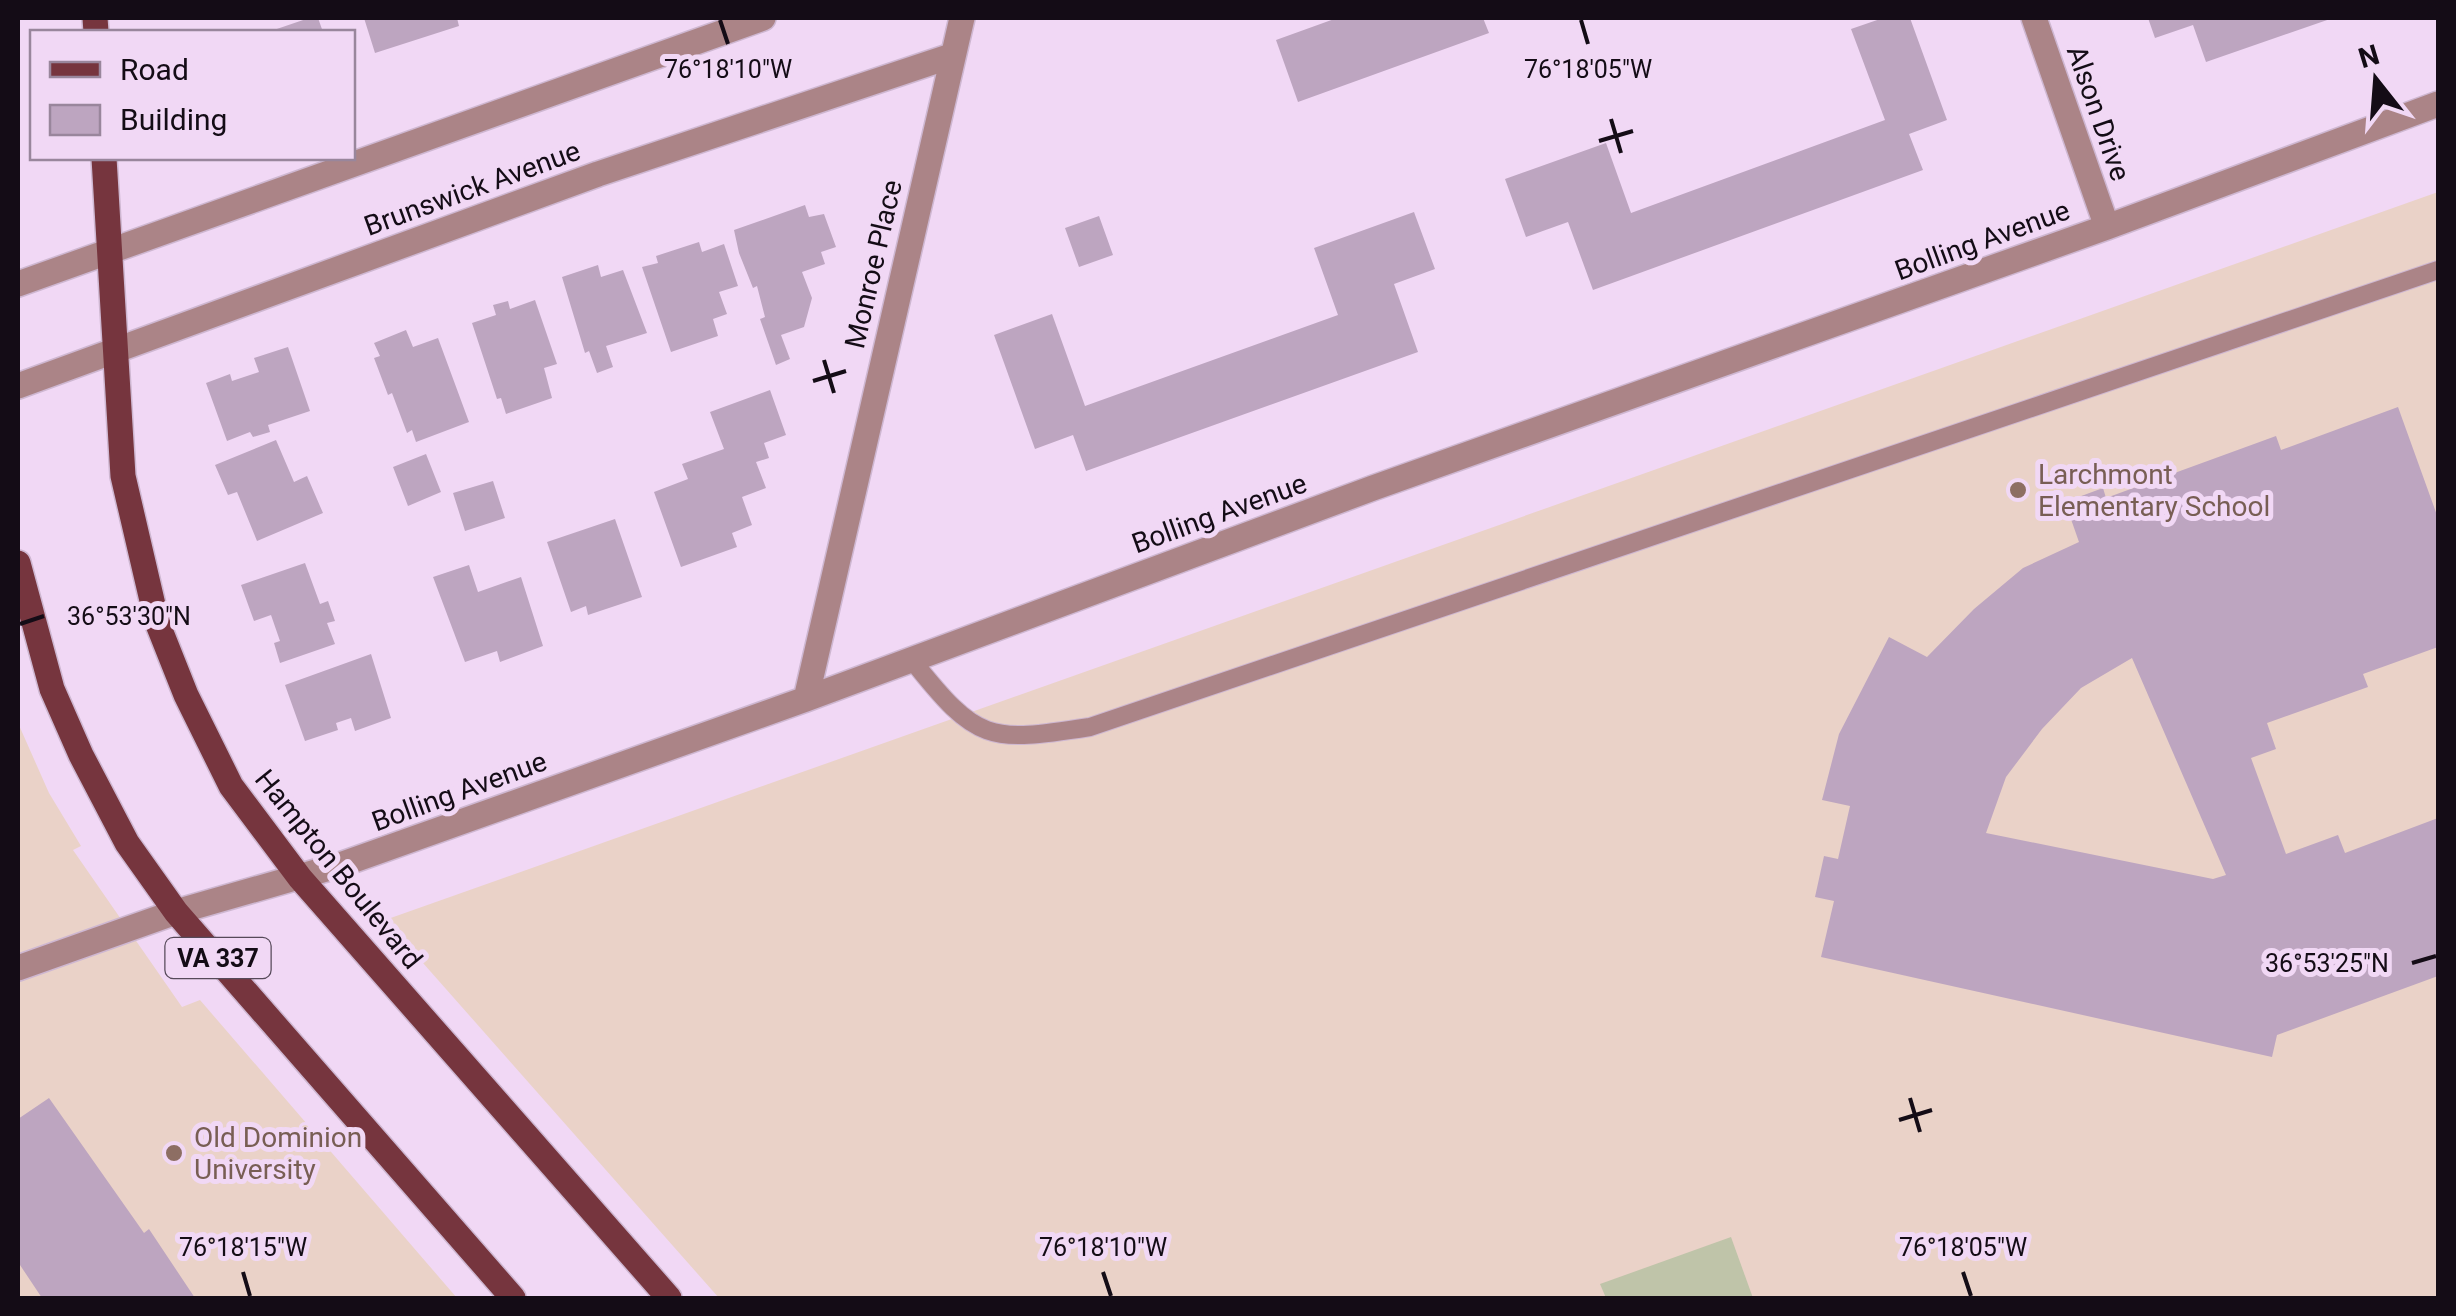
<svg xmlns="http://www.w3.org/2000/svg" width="2456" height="1316" font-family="Roboto,sans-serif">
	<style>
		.education { fill: #ead2c8 }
		.green { fill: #bfc4a9 }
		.building { fill: #bda5c0; fill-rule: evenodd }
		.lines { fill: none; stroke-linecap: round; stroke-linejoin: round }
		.lane-casing { stroke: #ceb7d1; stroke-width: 20 }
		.street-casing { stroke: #ceb7d1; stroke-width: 28 }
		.primary-casing { stroke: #ceb7d1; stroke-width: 28 }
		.lane { stroke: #ab8487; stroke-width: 18 }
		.street { stroke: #ab8487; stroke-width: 25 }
		.primary { stroke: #76353e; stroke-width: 25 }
		.ticks { fill: none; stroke: #140c16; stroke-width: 4 }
		.education-dot { fill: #8d6e63; stroke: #f1d8f5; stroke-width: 4 }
		.labels { text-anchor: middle; stroke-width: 10; stroke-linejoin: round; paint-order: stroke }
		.shield { fill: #f1d8f5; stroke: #564959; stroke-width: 2.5 }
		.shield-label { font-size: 25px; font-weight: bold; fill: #140c16 }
		.street-label { font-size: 28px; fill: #140c16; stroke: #f1d8f5 }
		.education-label { font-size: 28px; fill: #785e54; stroke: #f1d8f5; text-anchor: start }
		.ticks-label { font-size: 25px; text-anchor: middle; fill: #140c16; stroke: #f1d8f5; stroke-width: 10; stroke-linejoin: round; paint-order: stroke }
	</style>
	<rect width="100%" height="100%" fill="#f1d8f5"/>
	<path class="education" d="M2438 192V1298H719L385 920Z
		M18 723 49 793 81 846 73 850 182 1007 200 1000 457 1298H18Z"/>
	<path class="green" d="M1731 1237 1753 1298H1606L1600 1284Z"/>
	<path class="building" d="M309 18H318L323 32H268Z
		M364 18H457L459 26 375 53Z
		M1337 18H1483L1489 33 1298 102 1276 40Z
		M1883 18H1910L1947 120 1909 134 1923 170 1593 290 1568 222 1526 237 1505 179 1606 143 1631 213 1885 120 1851 29Z
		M2148 18H2333L2206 62 2193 25 2155 38Z
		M805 205 809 217 824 214 836 247 821 252 825 264 802 272 812 298 804 327 781 335 790 359 776 365 760 319 765 317 757 286 753 288 739 253 734 230Z
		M1414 212 1435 269 1394 284 1418 352 1086 471 1073 435 1035 449 994 335 1052 314 1085 406 1338 315 1314 248Z
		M1099 216 1113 255 1079 267 1065 228Z
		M699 242 702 252 724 244 738 286 719 292 727 314 713 319 718 336 671 352 642 267 658 263 656 256Z
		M598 265 601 277 623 270 647 333 606 346 613 367 597 373 589 351 585 353 562 277Z
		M535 300 557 364 544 368 552 398 506 414 501 398 497 399 472 323 496 315 493 305 508 301 510 309Z
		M406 330 413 347 438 338 469 422 416 442 412 430 407 433 392 393 388 395 374 358 380 356 374 343Z
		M288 347 310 411 268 425 270 432 253 437 250 432 227 441 206 383 230 374 232 381 259 372 254 358Z
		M770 390 786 435 764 443 769 458 756 462 766 488 742 497 752 525 732 533 737 547 681 567 654 492 688 479 682 464 724 449 710 412Z
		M2398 407 2438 518V647L2363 674 2368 687 2267 723 2276 749 2251 758 2286 854 2338 835 2345 853 2438 818V976L2277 1035 2272 1057 1821 957 1834 901 1815 897 1824 856 1838 859 1850 806 1822 800 1839 734 1889 637 1927 657 1974 609 2023 568 2079 542 2065 502 2103 488 2106 498 2276 436 2281 450ZM2132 658 2226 875 2213 879 1986 833 2006 777 2042 729 2081 688Z
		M276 440 294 482 307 476 323 513 257 541 237 492 228 495 215 465Z
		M426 454 441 492 408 506 393 467Z
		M493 481 505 518 465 531 453 493Z
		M615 519 642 597 588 615 586 606 571 612 547 542Z
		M305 563 320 604 328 601 335 621 327 623 335 644 280 663 274 643 280 641 271 615 254 621 241 585Z
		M469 565 478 592 521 577 543 646 500 662 497 651 465 662 433 577Z
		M371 654 391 718 355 731 351 718 336 723 338 730 305 741 285 685Z
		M49 1098 144 1233 149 1229 195 1298H42L18 1262V1119Z"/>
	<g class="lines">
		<defs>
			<path id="lane" d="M912 660C977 742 988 743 1090 727L2438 270"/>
			<path id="street" d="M2034 18 2107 227
				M18 284 763 18
				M18 386 598 174 951 56
				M806 699 962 18
				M18 968 176 912 340 865 806 699 1373 488 2107 227 2438 104"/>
			<path id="primary" d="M95 18 96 32
				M104 158 123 476 157 622 186 695 231 786 300 878 669 1298
				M18 563 52 689 81 755 127 843 176 912 513 1298"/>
		</defs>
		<use href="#lane" class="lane-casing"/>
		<use href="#street" class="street-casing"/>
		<use href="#primary" class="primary-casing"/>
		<use href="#lane" class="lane"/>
		<use href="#street" class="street"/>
		<use href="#primary" class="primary"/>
	</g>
	<path class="ticks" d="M720 20 728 44M1581 20 1588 44M1611 119 1621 153M1599 141 1633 131M824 360 834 393M813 381 846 371M20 624 44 616M2412 963 2436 956M1910 1098 1920 1132M1899 1120 1932 1110M243 1272 250 1296M1103 1272 1111 1296M1963 1272 1971 1296"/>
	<g class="education-dot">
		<circle cx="2018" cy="490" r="10"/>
		<circle cx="174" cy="1153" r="10"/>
	</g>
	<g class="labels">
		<rect class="shield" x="165.5" y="938" width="105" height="40" rx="8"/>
		<g class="shield-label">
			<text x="218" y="967">VA 337</text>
		</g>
		<g class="street-label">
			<text transform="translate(2099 113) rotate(71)" y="10">Alson Drive</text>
			<text transform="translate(472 188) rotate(-20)" y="10">Brunswick Avenue</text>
			<text transform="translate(1982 240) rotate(-20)" y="10">Bolling Avenue</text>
			<text transform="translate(873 264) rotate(-77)" y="10">Monroe Place</text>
			<text transform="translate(1219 513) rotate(-20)" y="10">Bolling Avenue</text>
			<text transform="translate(459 791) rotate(-20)" y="10">Bolling Avenue</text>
			<text transform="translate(339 869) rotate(51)" y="10">Hampton Boulevard</text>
		</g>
		<g class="education-label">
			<text x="2038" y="484">Larchmont<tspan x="2038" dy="32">Elementary School</tspan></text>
			<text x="194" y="1147">Old Dominion<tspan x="194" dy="32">University</tspan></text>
		</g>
	</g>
	<g class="ticks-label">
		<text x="728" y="78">76°18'10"W</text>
		<text x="1588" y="78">76°18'05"W</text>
		<text x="129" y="625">36°53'30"N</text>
		<text x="2327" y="972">36°53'25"N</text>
		<text x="243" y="1256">76°18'15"W</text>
		<text x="1103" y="1256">76°18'10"W</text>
		<text x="1963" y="1256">76°18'05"W</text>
	</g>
	<rect width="2456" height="1316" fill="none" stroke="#140c16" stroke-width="40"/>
	<rect x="30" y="30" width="325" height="130" fill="#f1d8f5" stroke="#99869c" stroke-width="2.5"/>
	<rect x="50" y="62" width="50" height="15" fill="#76353e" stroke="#99869c" stroke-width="2.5"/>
	<text x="120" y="80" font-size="30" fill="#140c16">Road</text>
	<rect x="50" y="105" width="50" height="30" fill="#bda5c0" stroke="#99869c" stroke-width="2.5"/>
	<text x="120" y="130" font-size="30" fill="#140c16">Building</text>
	<g transform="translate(2376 80) rotate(343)" stroke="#f1d8f5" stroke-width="8" paint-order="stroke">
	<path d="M0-8L18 38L0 25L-18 38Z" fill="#140c16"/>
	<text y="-15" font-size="28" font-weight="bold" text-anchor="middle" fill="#140c16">N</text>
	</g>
</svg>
